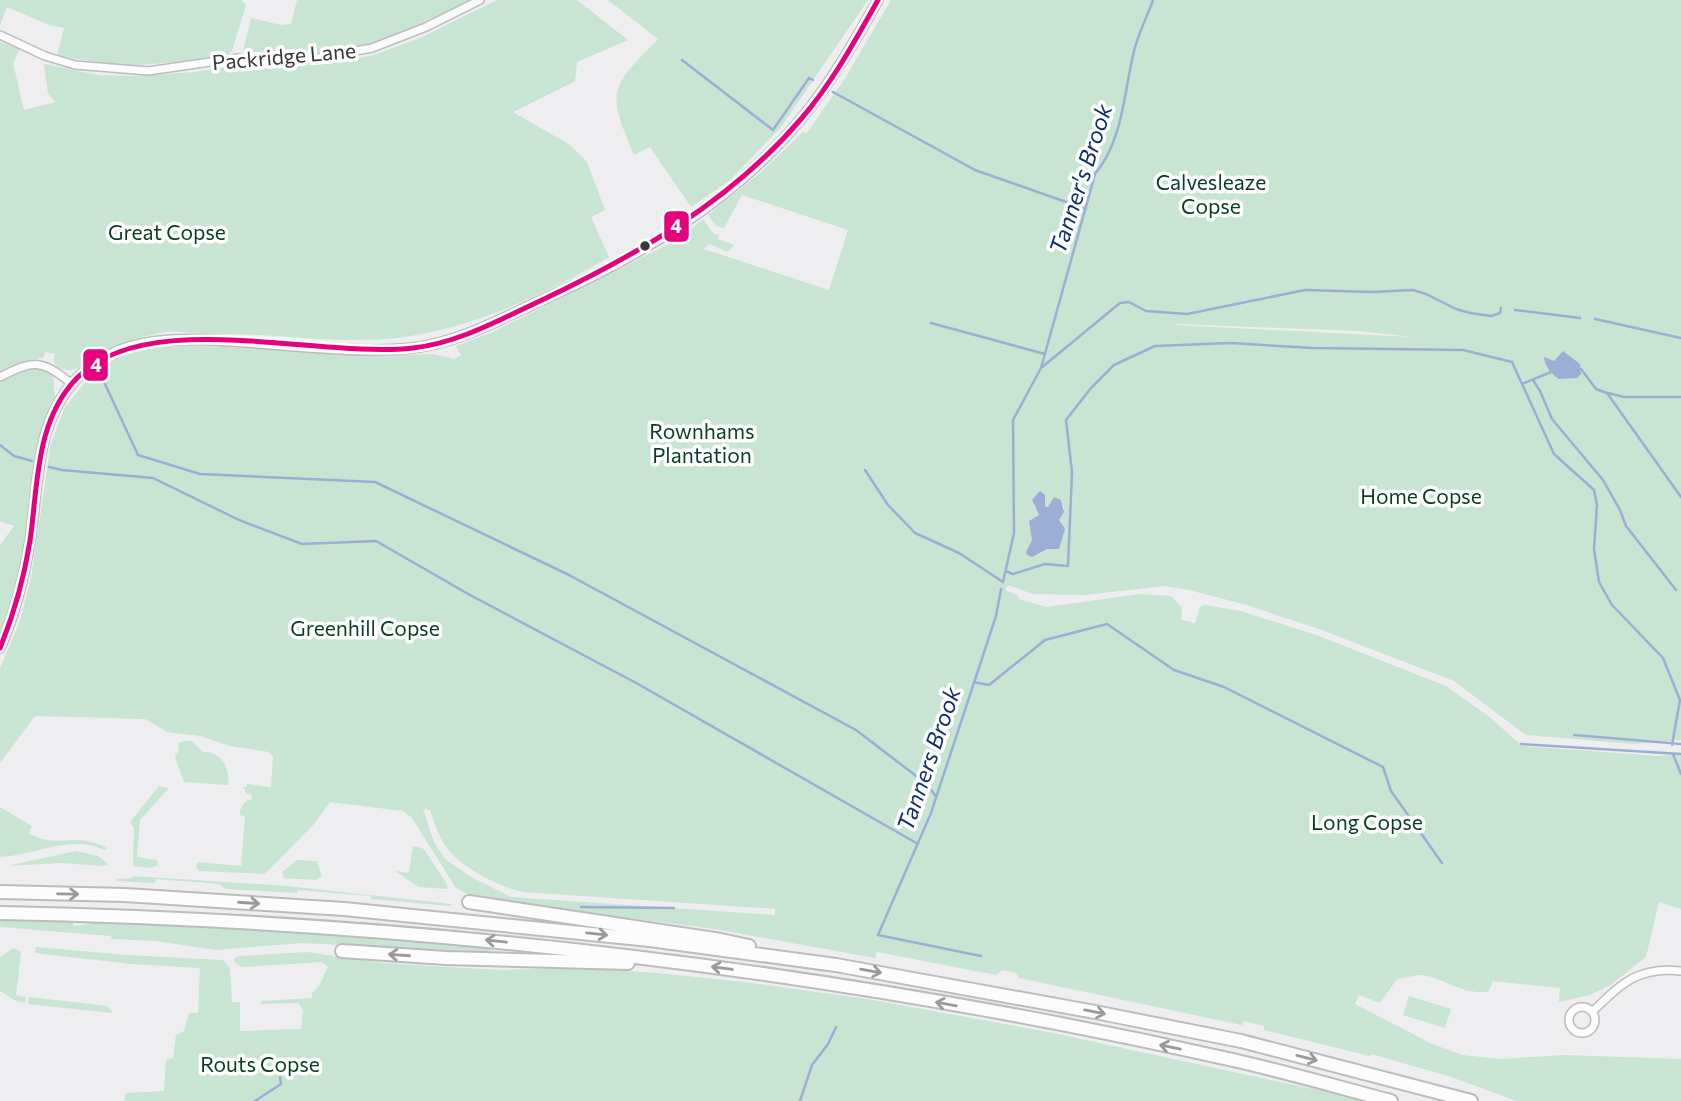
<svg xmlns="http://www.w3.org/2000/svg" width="1681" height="1101" font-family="Commissioner,sans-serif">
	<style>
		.green { fill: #c8e4d3; fill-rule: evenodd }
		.water { fill: #9bafd5 }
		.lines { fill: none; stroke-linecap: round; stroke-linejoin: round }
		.stream { stroke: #9bafd5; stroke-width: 2.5 }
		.minor-casing { stroke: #bcbcbe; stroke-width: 10 }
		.tertiary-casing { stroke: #bcbcbe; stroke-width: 12 }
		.motorway-casing { stroke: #bcbcbe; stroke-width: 16 }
		.minor { stroke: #fcfcfd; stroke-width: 7 }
		.tertiary { stroke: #fcfcfd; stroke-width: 9 }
		.motorway { stroke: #fcfcfd; stroke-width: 12 }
		.bus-1-casing { stroke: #fff; stroke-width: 10 }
		.bus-1 { stroke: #e5007d; stroke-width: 5 }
		.oneway { stroke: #9a9a9b }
		.bus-dot { fill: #383739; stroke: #fff; stroke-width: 2.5 }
		.labels { text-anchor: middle; stroke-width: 7; stroke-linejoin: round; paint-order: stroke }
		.street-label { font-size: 21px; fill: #383739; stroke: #fff }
		.park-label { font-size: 21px; fill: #083c23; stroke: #fff }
		.water-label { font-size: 23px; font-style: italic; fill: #102f6e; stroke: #fff }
		.line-badge { stroke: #fff; stroke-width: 2.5 }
		.badge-label { font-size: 19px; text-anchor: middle; font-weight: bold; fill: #fff }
	</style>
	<rect width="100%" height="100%" fill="#eeedf0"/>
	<path class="green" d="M0 0H241L246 5 232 51 228 54 176 62 128 66 57 56 64 28 49 25 7 7 0 25Z
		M297 0H469C440 16 378 44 347 49 312 54 278 54 243 51L251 18 281 25 291 24Z
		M497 0H577L628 40 577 62 575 81 513 112 570 145 587 162 605 210 591 217 609 257C548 294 468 330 397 338 337 344 277 333 217 334 198 335 177 329 159 333 128 340 103 354 76 369 65 372 50 368 55 354L45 352 44 357 23 362 0 373V42L20 49 13 63 24 110 56 102 48 94 44 64 98 75 138 76 194 72 238 65 332 63 374 55 420 38Z
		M608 0H868L781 127 730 180 691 207 650 147 634 155C606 89 610 89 658 39Z
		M891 0H1681V740L1634 744 1526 735 1454 681 1319 629 1243 604 1189 590 1164 586 1086 595 1033 594 1008 585 1005 590 1017 595 1019 599 1046 607 1140 594 1171 596 1182 608 1181 620 1195 623 1200 607 1205 605 1241 611 1319 636 1446 686 1491 718 1522 746 1659 756 1681 753V909L1659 902 1646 957 1612 984 1590 995 1559 1002 1560 988 1493 981 1488 992C1457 994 1444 977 1421 975 1413 975 1405 978 1397 979L1380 1003 1359 995 1355 1004 1432 1044 1462 1055 1501 1059 1564 1055 1681 1059V1101H1517L1451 1077 1372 1054 1370 1056 1264 1030V1026L1244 1021 1242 1025 1019 978 1016 973 1002 970 996 975 877 952 875 958 715 929 491 900 467 894 456 888 412 818 403 811 330 802 314 824 265 874 199 871 196 866 198 862 241 866 245 816 240 815C240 806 244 801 252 799L251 794H247L243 787H247V784L271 787 273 757 269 752 230 746 200 736 167 732 145 719 35 716 0 763V668L19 624 31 578 51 443 65 407 93 373 121 355 171 344 382 356 434 354 454 359 461 355 456 346 493 332 677 240 703 219 714 234 719 235 718 239 734 245 728 252 709 244 704 249 829 290 848 230 742 195 724 228 716 226 708 215 760 173 803 132 806 134 844 80ZM1177 324 1358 331 1413 337 1175 325ZM1061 500 1064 508 1059 518 1062 533 1059 549H1049L1038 555 1026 552 1032 540 1030 521 1039 515 1033 505 1044 501 1045 506 1048 507ZM423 809 430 810C434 821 438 835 445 845 458 866 499 887 523 892L775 909V915L511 897 471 877 445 859 434 842Z
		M39 367 53 374 55 397 36 455 25 551 18 585 0 637V545L14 526 0 521V383L18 373Z
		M184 741H192L203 752C222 751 230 769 228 785L184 782 175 757 179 749 178 743Z
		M159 786 169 788 140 820 137 857 157 860 158 865 151 868 133 866 134 828 130 822Z
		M0 807 32 826 29 833C56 850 75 831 107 848L105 850C68 834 38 855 0 857Z
		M413 846 424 849 447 884 448 889 419 887 395 871 409 873Z
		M76 851 98 856 108 864 102 866 61 863 7 866Z
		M297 860 317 861 322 876 316 880 284 878 282 872Z
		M133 876 287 886 451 904V906L371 899V896L298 890 297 893 226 889 219 884 156 879 155 883 117 881V879L132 878Z
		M0 920 72 922 74 926 94 923H123L301 933 490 948V952L302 943 215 950 155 941 112 939 111 936 0 927Z
		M36 947 127 955 223 960 230 968 232 1002H240V1031L301 1029 303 1011 299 1003 261 1004V1001L312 998V993L319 986 328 967 322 962 242 967 235 963 234 958 240 956 307 952 382 963 499 970 579 968 657 973 744 982 868 999 1048 1032 1368 1101H124L126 1093 164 1091 166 1060 173 1058 176 1035 184 1031 189 1013H198L200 968 131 964 35 953Z
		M14 948 21 952 16 995 26 997 25 1003 16 1001 0 991V957Z
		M1409 996 1451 1009 1445 1028 1403 1015Z
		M29 997 107 1006 113 1013 28 1004Z"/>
	<path class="water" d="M1563 351 1580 364 1581 374 1577 378 1559 379C1553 375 1544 366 1544 357L1554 361Z
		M1040 491 1045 495V506L1048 507 1054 497 1061 500 1064 512 1059 520 1065 529 1059 549H1048L1032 557 1027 555 1026 552 1032 540 1029 521 1039 515 1032 500Z"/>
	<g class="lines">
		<path class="stream" d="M682 60 773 130 809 78 813 80
			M833 92 975 170 1086 209
			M1515 310 1580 318
			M1595 319 1681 338
			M931 323 1045 354
			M1041 368 1120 303 1129 302 1146 311 1187 314 1305 290 1372 292 1413 290 1426 294 1456 309 1470 313 1491 316 1500 313 1501 308
			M1581 369 1596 389 1607 393 1681 497
			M1533 380 1540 391 1552 419 1603 480 1620 510 1626 526 1676 590
			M105 384 138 455 200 474 375 482 569 575 856 730 928 785 936 797
			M1522 384 1551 372
			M1608 393 1624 397H1681
			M0 445 14 456 32 461
			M49 467 62 470 153 478 239 520 302 544 376 541 470 595 638 684 918 844
			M865 470 888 505 915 533 959 553 1003 582 1014 533 1013 420 1041 368 1095 174C1123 141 1124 92 1134 51 1138 34 1147 17 1153 0
			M1006 571 1013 574 1045 564 1068 566 1072 472 1066 420 1091 388 1114 365 1155 346 1231 343 1313 348 1463 350 1512 362 1554 454 1594 490 1597 505 1594 549 1599 582 1612 605 1663 658 1680 700 1672 745
			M974 682 989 685 1045 640 1107 624 1174 670 1224 687 1383 767 1391 791 1442 863
			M1574 735 1681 744
			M1521 744 1681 754
			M1673 754 1681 774
			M581 907 674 908
			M981 956 878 935 931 813 996 616 1001 589
			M255 1101 281 1084 280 1077
			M800 1101 812 1065 828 1044 836 1027"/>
		<defs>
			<path id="minor" d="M0 35 45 56 75 65 148 71 238 58 289 60 317 58 372 48 426 27 480 0
				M0 377C35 359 42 360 72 384
				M1569 1020a13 13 0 1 1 26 0a13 13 0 1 1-26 0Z
				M1592 1012C1621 984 1638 966 1681 971"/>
			<path id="tertiary" d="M0 648C15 614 24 578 30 541 39 485 34 423 77 378 125 329 196 339 258 343 309 347 362 353 413 348 457 343 499 320 540 301 638 257 731 203 801 119 831 83 855 41 878 0"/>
			<path id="motorway" d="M0 892 125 895 344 909 650 940 836 965 1095 1012 1241 1041 1471 1101
				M469 902 721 940 749 946
				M0 913C415 921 829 969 1233 1060 1286 1072 1338 1087 1391 1101
				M342 951 446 958 628 963"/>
		</defs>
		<use href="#minor" class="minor-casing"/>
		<use href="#tertiary" class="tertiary-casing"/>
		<use href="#motorway" class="motorway-casing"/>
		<use href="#minor" class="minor"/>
		<use href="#tertiary" class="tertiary"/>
		<use href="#motorway" class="motorway"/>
		<defs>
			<path id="bus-1" d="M0 648C14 614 24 578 30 541 38 486 35 421 77 378 147 306 318 359 413 348 458 343 499 320 540 301 637 255 730 202 801 119 832 83 855 41 878 0"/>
		</defs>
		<use href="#bus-1" class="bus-1-casing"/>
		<use href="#bus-1" class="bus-1"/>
	</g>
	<defs><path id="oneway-shaft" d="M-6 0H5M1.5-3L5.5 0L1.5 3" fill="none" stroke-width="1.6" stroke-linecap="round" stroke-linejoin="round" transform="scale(1.75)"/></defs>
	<g class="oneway">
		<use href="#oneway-shaft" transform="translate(68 894) rotate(1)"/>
		<use href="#oneway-shaft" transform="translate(249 903) rotate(4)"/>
		<use href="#oneway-shaft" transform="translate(597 934) rotate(6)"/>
		<use href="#oneway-shaft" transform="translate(496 941) rotate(-174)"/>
		<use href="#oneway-shaft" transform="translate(399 955) rotate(-176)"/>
		<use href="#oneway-shaft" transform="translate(722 968) rotate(-172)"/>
		<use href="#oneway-shaft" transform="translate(871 971) rotate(10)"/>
		<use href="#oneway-shaft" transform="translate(946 1004) rotate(-170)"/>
		<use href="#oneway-shaft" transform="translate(1095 1012) rotate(11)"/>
		<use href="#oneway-shaft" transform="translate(1170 1047) rotate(-168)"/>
		<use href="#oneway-shaft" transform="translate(1307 1058) rotate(14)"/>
	</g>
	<circle class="bus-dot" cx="645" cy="246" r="6"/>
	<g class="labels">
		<g class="street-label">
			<text transform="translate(284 57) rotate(-5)" y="7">Packridge Lane</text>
		</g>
		<g class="park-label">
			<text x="1211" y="190">Calvesleaze<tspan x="1211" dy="24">Copse</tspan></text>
			<text x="167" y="240">Great Copse</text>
			<text x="702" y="439">Rownhams<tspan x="702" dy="24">Plantation</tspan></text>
			<text x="1421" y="504">Home Copse</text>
			<text x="365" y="636">Greenhill Copse</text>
			<text x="1367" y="830">Long Copse</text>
			<text x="260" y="1072">Routs Copse</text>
		</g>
		<g class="water-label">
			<text transform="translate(1081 179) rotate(-72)" y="8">Tanner's Brook</text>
			<text transform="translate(929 759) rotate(-71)" y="8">Tanners Brook</text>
		</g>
	</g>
	<g class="line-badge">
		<rect x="663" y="210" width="27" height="33" rx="7" fill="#e5007d"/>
		<rect x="82" y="348" width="27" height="34" rx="7" fill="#e5007d"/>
	</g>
	<g class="badge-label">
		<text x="676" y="233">4</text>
		<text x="96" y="372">4</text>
	</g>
</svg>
